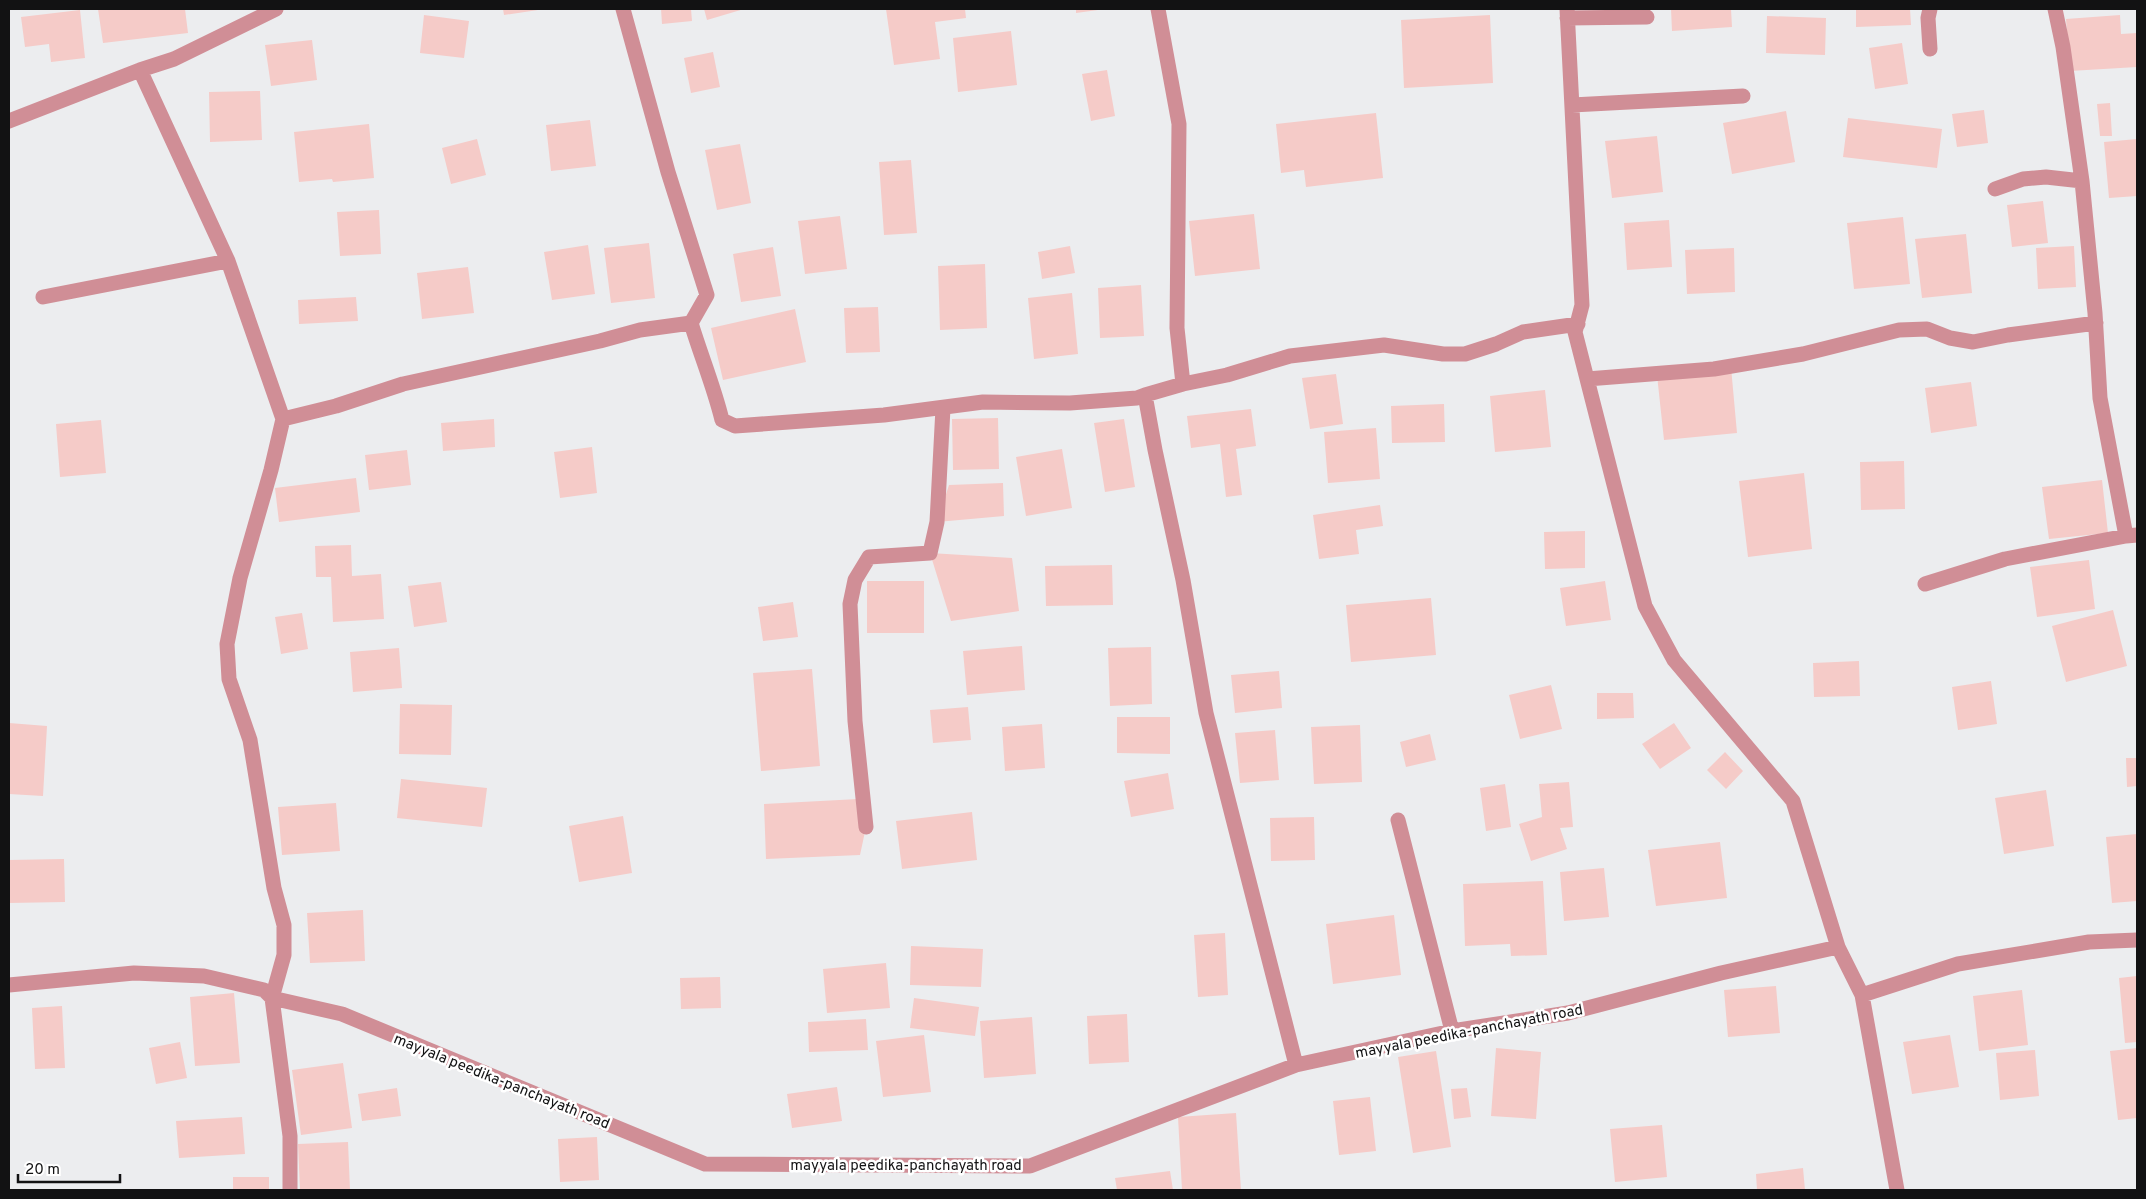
<svg xmlns="http://www.w3.org/2000/svg" width="2146" height="1199" font-family="Overpass,sans-serif">
	<style>
		.building { fill: #f5cbc8 }
		.lines { fill: none; stroke-linecap: round; stroke-linejoin: round }
		.minor { stroke: #d08e96; stroke-width: 15 }
		.labels { text-anchor: middle; stroke-width: 5; stroke-linejoin: round; paint-order: stroke }
		.street-label { font-size: 15px; fill: #121213; stroke: #fff }
	</style>
	<rect width="100%" height="100%" fill="#ecedef"/>
	<path class="building" d="M98 9H185L188 33 103 43Z
		M503 9H538V10L504 15Z
		M661 9H691L692 21 662 24Z
		M704 9H744L707 20Z
		M886 9H965L966 18 935 22 940 59 894 65Z
		M1076 9H1098V10L1076 13Z
		M1671 9H1731L1732 27 1672 31Z
		M1856 9H1910L1911 25 1856 27Z
		M80 10 85 58 51 62 49 44 25 47 21 17Z
		M424 15 469 21 464 58 420 53Z
		M1490 15 1493 83 1404 88 1401 20Z
		M2120 15 2121 34 2137 33V67L2070 71 2066 19Z
		M1767 16 1826 18 1825 55 1766 53Z
		M1011 31 1017 85 958 92 953 38Z
		M312 40 317 80 271 86 265 45Z
		M1902 43 1908 84 1875 89 1869 48Z
		M713 52 720 87 691 93 684 58Z
		M1107 70 1115 116 1091 121 1082 74Z
		M260 91 262 140 210 142 209 92Z
		M2110 103 2112 136H2100L2097 104Z
		M1984 110 1988 143 1957 147 1952 114Z
		M1786 111 1795 162 1732 174 1723 123Z
		M1376 113 1383 178 1306 187 1304 170 1281 173 1276 124Z
		M1848 118 1942 129 1937 168 1843 157Z
		M590 120 596 166 551 171 546 125Z
		M369 124 374 178 333 182 332 179 299 182 294 132Z
		M1657 136 1663 192 1612 198 1605 141Z
		M477 139 486 175 451 184 442 148Z
		M2137 139V196L2109 198 2104 142Z
		M740 144 751 203 717 210 705 150Z
		M911 160 917 233 884 235 879 162Z
		M2043 201 2048 243 2012 247 2007 205Z
		M379 210 381 254 340 256 337 212Z
		M1254 214 1260 269 1195 276 1189 221Z
		M840 216 847 269 805 274 798 221Z
		M1903 217 1910 284 1854 289 1847 223Z
		M1669 220 1672 267 1627 270 1624 223Z
		M1966 234 1972 293 1922 298 1915 239Z
		M649 243 655 298 611 303 604 248Z
		M588 245 595 294 552 300 544 252Z
		M1070 246 1075 273 1042 279 1038 252Z
		M2074 246 2076 287 2038 289 2036 248Z
		M773 247 781 296 741 302 733 254Z
		M1734 248 1735 292 1687 294 1685 250Z
		M985 264 987 328 940 330 938 266Z
		M468 267 474 313 422 319 417 273Z
		M1141 285 1144 336 1100 338 1098 288Z
		M1072 293 1078 354 1034 359 1028 298Z
		M356 297 358 321 299 324 298 300Z
		M878 307 880 352 846 353 844 308Z
		M795 309 806 362 723 380 711 328Z
		M1731 367 1737 433 1664 440 1657 375Z
		M1336 374 1343 424 1310 429 1302 378Z
		M1971 382 1977 426 1931 433 1925 388Z
		M1545 390 1551 447 1495 452 1490 396Z
		M1444 404 1445 442 1392 443 1391 406Z
		M1251 409 1256 446 1236 449 1242 495 1226 497 1220 444 1191 448 1187 416Z
		M998 418 999 469 953 470 952 419Z
		M494 419 495 447 443 451 441 423Z
		M1124 419 1135 487 1105 492 1094 423Z
		M101 420 106 473 60 477 56 424Z
		M1376 428 1380 479 1328 483 1324 432Z
		M592 447 597 493 560 498 554 452Z
		M1062 449 1072 508 1026 516 1016 457Z
		M407 450 411 485 369 490 365 455Z
		M1904 461 1905 509 1861 510 1860 462Z
		M1804 473 1812 549 1748 557 1739 481Z
		M356 478 360 512 279 522 275 488Z
		M2102 480 2108 533 2049 539 2042 487Z
		M1003 483 1004 516 937 522 949 485Z
		M1380 505 1383 526 1356 530 1359 554 1319 559 1313 515Z
		M1585 531V568L1545 569 1544 532Z
		M351 545 352 576 381 574 384 619 333 622 331 577H316L315 546Z
		M930 553 1012 558 1019 611 951 621Z
		M2089 560 2095 609 2037 617 2030 567Z
		M1112 565 1113 605 1046 606 1045 566Z
		M867 581H924V633H867Z
		M1605 581 1611 620 1566 626 1560 588Z
		M441 582 447 622 414 627 408 586Z
		M1431 598 1436 655 1351 662 1346 605Z
		M793 602 798 637 763 641 758 607Z
		M2113 610 2127 666 2066 682 2052 626Z
		M302 613 308 649 281 654 275 617Z
		M1022 646 1025 690 967 695 963 651Z
		M1151 647 1152 704 1110 706 1108 648Z
		M399 648 402 688 353 692 350 652Z
		M1859 661 1860 696 1814 697 1813 663Z
		M812 669 820 766 761 771 753 673Z
		M1279 671 1282 708 1235 713 1231 675Z
		M1991 681 1997 724 1958 730 1952 687Z
		M1551 685 1562 729 1520 739 1509 695Z
		M1597 693H1633L1634 718 1597 719Z
		M400 704 452 705 451 755 399 754Z
		M968 707 971 740 933 743 930 710Z
		M1117 717H1170V754L1117 753Z
		M9 723 47 726 43 796 9 794Z
		M1674 723 1691 748 1660 769 1642 744Z
		M1042 724 1045 768 1005 771 1002 727Z
		M1360 725 1362 782 1314 784 1311 727Z
		M1275 730 1279 780 1240 783 1235 733Z
		M1430 734 1436 760 1406 767 1400 742Z
		M1725 752 1743 771 1726 789 1707 770Z
		M2126 758H2137V786L2127 787Z
		M1168 773 1174 809 1131 817 1124 781Z
		M401 779 487 788 482 827 397 818Z
		M1569 782 1573 827 1560 828 1567 849 1531 861 1519 824 1542 817 1539 784Z
		M1505 784 1511 827 1486 831 1480 788Z
		M2046 790 2054 846 2004 854 1995 798Z
		M858 799 866 827 860 855 766 859 764 804Z
		M336 803 340 851 282 855 278 807Z
		M972 812 977 860 902 869 896 821Z
		M623 816 632 873 579 882 569 826Z
		M1314 817 1315 860 1271 861 1270 818Z
		M2137 834V901L2112 903 2106 837Z
		M1720 842 1727 898 1656 906 1648 850Z
		M64 859 65 902 9 903V860Z
		M1604 868 1609 917 1564 921 1560 872Z
		M1543 881 1547 955 1511 956 1510 944 1465 946 1463 884Z
		M363 910 365 961 310 963 307 913Z
		M1394 915 1401 975 1333 984 1326 924Z
		M1225 933 1228 995 1198 997 1194 935Z
		M911 946 983 949 981 987 910 985Z
		M886 963 890 1008 827 1013 823 969Z
		M2137 976V1042L2125 1043 2119 978Z
		M720 977 721 1008 681 1009 680 978Z
		M1776 986 1780 1033 1728 1037 1724 990Z
		M2022 990 2028 1045 1979 1051 1973 996Z
		M234 993 240 1063 195 1066 190 997Z
		M914 998 979 1007 975 1036 910 1028Z
		M62 1006 65 1068 35 1069 32 1008Z
		M1127 1014 1129 1062 1089 1064 1087 1016Z
		M1032 1017 1036 1074 984 1078 980 1021Z
		M866 1019 868 1050 809 1052 808 1022Z
		M924 1035 931 1092 883 1097 876 1041Z
		M1950 1035 1959 1087 1912 1094 1903 1042Z
		M180 1042 187 1078 156 1084 149 1048Z
		M1496 1048 1541 1052 1536 1119 1491 1116Z
		M2137 1048V1118L2118 1120 2110 1051Z
		M2035 1050 2039 1096 2000 1100 1996 1053Z
		M1436 1051 1451 1147 1413 1153 1398 1057Z
		M343 1063 352 1128 301 1135 292 1070Z
		M837 1087 842 1121 792 1128 787 1094Z
		M397 1088 401 1116 362 1121 358 1094Z
		M1467 1088 1471 1117 1454 1119 1451 1089Z
		M1370 1097 1376 1151 1339 1155 1333 1101Z
		M1236 1113 1241 1190H1182L1178 1117Z
		M242 1117 245 1154 179 1158 176 1121Z
		M1662 1125 1667 1177 1615 1182 1610 1129Z
		M597 1137 599 1180 560 1182 558 1139Z
		M348 1142 350 1190H300L298 1144Z
		M1803 1168 1805 1190H1757L1756 1174Z
		M1170 1171 1173 1190H1117L1115 1178Z
		M233 1177H269V1190H233Z"/>
	<g class="lines">
		<path class="minor" d="M276 9 174 59 140 70 228 261 283 419 271 470 240 578 227 644 229 679 250 740 274 888 284 925V955L272 998 290 1136V1190
			M623 9 668 172 707 295 691 323
			M1158 9 1179 124 1177 328 1183 384 1145 395 1155 450 1183 580 1206 713 1296 1065
			M1567 9 1582 305 1575 332 1645 606 1674 660 1793 801 1838 947 1862 995 1897 1190
			M1930 9 1928 18 1930 49
			M2055 9 2063 47 2082 181 2095 313 2100 398 2126 536 2137 535
			M1567 18 1647 17
			M1572 105 1743 96
			M9 121 140 70
			M1995 189 2023 179 2046 177 2082 181
			M43 297 228 261
			M1587 379 1714 369 1803 354 1899 330 1927 329 1950 338 1973 342 2008 335 2096 323
			M1183 384 1227 375 1290 356 1384 345 1443 354H1465L1496 344 1523 332 1578 324
			M283 419 336 406 403 384 600 341 640 330 691 323C701 356 714 387 722 420L735 426 884 415 983 402 1070 403 1137 398 1145 395
			M1925 584 2005 559 2126 536
			M1398 820 1452 1031
			M866 827 855 721 850 604 855 580 869 557 930 553 937 522 943 408
			M9 985 134 973 204 976 264 990 272 998 342 1014 705 1164 1030 1166 1296 1065 1452 1031 1568 1013 1721 973 1838 947
			M1862 995 1958 964 2089 942 2137 940"/>
	</g>
	<g class="labels">
		<g class="street-label">
			<text transform="translate(1469 1031) rotate(-11)" y="5">mayyala peedika-panchayath road</text>
			<text transform="translate(502 1081) rotate(22)" y="5">mayyala peedika-panchayath road</text>
			<text x="906" y="1170">mayyala peedika-panchayath road</text>
		</g>
	</g>
	<rect width="2146" height="1199" fill="none" stroke="#121213" stroke-width="20"/>
	<path d="M18 1174v8h102v-8" fill="none" stroke="#121213" stroke-width="2.5"/>
	<text x="25" y="1174" font-size="15" fill="#121213" stroke="#ffffff" stroke-width="4" paint-order="stroke">20 m</text>
</svg>
